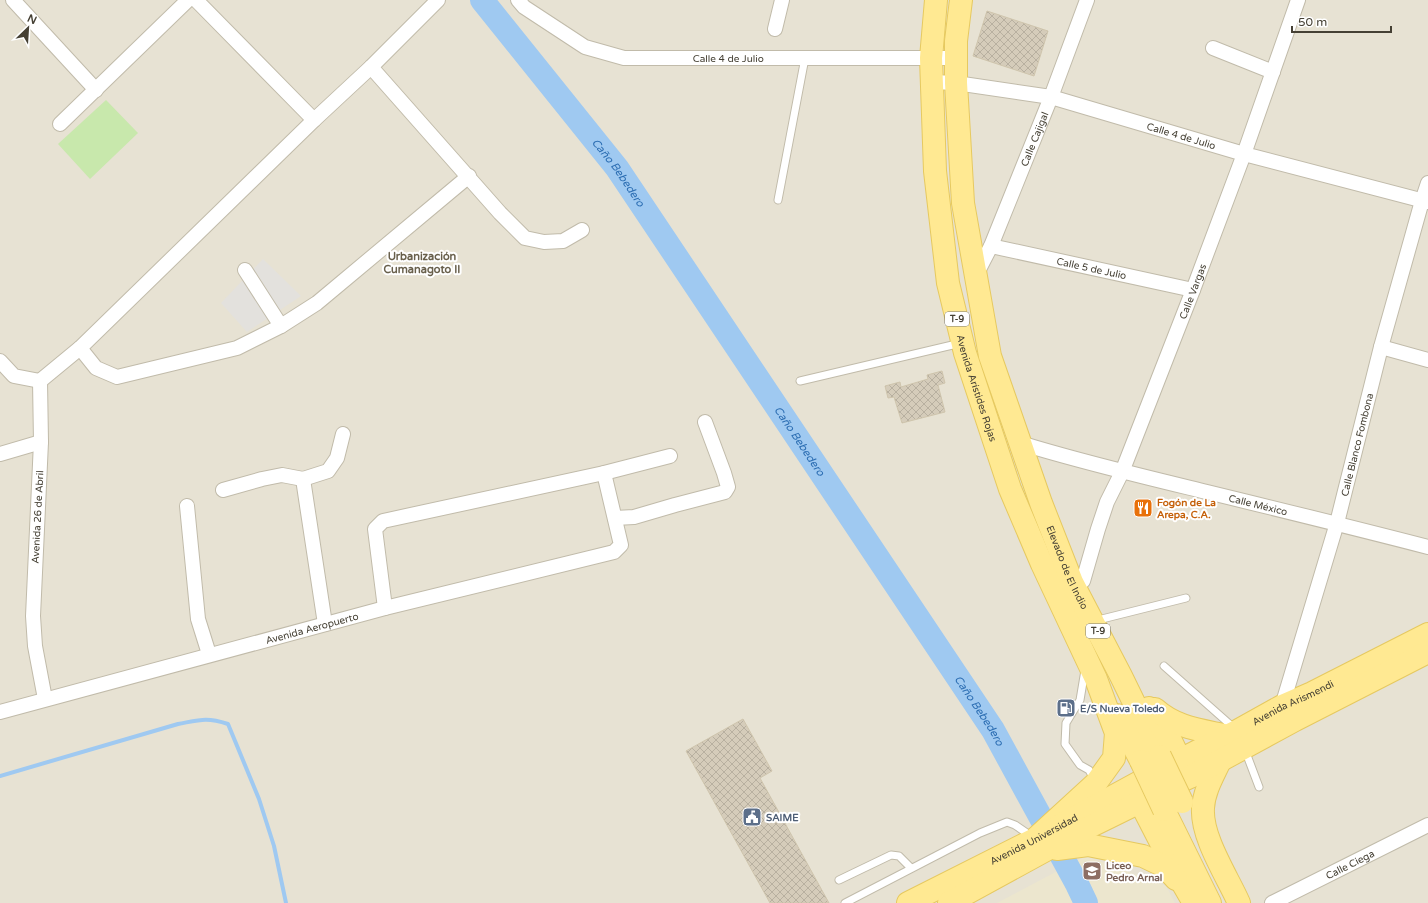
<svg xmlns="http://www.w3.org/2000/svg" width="1428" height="903" font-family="'Varela Round',sans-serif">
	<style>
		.residential { fill: #e7e2d3 }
		.education { fill: #ece6ce }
		.pitch { fill: #c8e8ac }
		.parking { fill: #e3e1dd }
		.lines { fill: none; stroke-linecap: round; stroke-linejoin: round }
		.stream { stroke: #9fc9f1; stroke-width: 4 }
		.river { stroke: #9fc9f1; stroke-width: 24 }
		.building { fill: url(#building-cross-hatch); stroke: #cfc5ad }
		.service-casing { stroke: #c1bbaa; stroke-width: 9 }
		.minor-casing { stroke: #c1bbaa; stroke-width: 16 }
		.primary-casing { stroke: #e6c960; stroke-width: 24 }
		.service { stroke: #fff; stroke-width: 7 }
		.minor { stroke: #fff; stroke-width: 14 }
		.primary { stroke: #ffe992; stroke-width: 22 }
		.primary-bridge-casing { stroke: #e6c960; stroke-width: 24; stroke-linecap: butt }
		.primary-bridge { stroke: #ffe992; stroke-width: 22 }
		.labels { text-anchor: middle; stroke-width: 4; stroke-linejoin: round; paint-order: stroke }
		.shield { fill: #fff; stroke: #7d7971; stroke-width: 1 }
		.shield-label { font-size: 9px; font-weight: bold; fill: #454034 }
		.street-label { font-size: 10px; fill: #454034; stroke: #fff }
		.food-label { font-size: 10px; font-weight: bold; fill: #c56008; stroke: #fff; text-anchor: start }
		.service-label { font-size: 10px; font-weight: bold; fill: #4e5e75; stroke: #fff; text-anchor: start }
		.education-label { font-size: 10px; font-weight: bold; fill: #785e54; stroke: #fff; text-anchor: start }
		.water-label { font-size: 11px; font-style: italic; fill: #2c6eb3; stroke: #fff }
		.neighbourhood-label { font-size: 11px; font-weight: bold; fill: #685f4b; stroke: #fff }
	</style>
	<defs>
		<pattern id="building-cross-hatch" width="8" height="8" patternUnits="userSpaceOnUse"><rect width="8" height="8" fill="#d5ccba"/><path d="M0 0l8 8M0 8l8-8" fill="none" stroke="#b8b0a0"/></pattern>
	</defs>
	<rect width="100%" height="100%" fill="#f3f0e5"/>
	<path class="residential" d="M0 0H1428V903H0Z"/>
	<path class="education" d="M1086 856 1166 886 1175 903H997Z"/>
	<path class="pitch" d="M106 100 138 133 90 179 58 144Z"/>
	<path class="parking" d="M263 259 301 296 247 332 221 303Z"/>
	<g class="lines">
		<path class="stream" d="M0 776 178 724C200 720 206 717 228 724L259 799 274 846 286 903"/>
		<path class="river" id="s1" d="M482 0 617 168 993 730 1077 884 1086 903"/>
	</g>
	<path class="building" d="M987 11 1048 31 1034 76 973 56Z
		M942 371 945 383 938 385 945 412 902 423 894 397 888 398 885 386 900 382 901 387 928 379 927 375Z
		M743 719 772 771 760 778 829 903H770L686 751Z"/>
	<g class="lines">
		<defs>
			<path id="service" d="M778 200 805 58
				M800 381 961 343
				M1102 619 1186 598
				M1164 666 1234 728
				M1085 670 1080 700 1066 723 1065 744 1080 765 1089 770 1094 779
				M1245 750 1259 787
				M839 880 891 855 899 856 911 868
				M845 903 980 833 1007 822 1015 825 1031 836"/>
			<g id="minor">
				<path d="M13 0 96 90"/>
				<path d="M196 0 314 120"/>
				<path id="s2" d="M518 0 524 7 585 47 624 58H956"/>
				<path d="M775 29 782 0"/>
				<path d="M1213 48 1273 72"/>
				<path d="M371 67 500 213 525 238 544 242 563 241 582 230"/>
				<path id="s3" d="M932 82 956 83 1051 97 1244 154 1428 202"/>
				<path d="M60 124 188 0"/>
				<path id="s4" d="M991 246 1193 290"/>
				<path d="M245 270 281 326"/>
				<path id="s5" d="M976 275 991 246 1051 97 1087 0"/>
				<path d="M1381 347 1428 360"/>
				<path d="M80 348 96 368 117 377 237 348 281 326 317 303 469 176"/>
				<path d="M0 361 14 376 40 381"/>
				<path d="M40 381 80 348 314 120 371 67 438 0"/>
				<path d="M40 381 41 442 33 616 35 646 45 699"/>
				<path id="s6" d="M1020 443C1081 462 1145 477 1207 492 1281 510 1355 528 1428 547"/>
				<path d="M0 454 41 442"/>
				<path d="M223 490 262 479 282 475 303 479"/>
				<path d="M187 506 198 619 209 654"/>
				<path d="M615 518 634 517 675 505 725 492 728 487 724 473 705 422"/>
				<path id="s7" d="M1083 581 1098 529 1107 502 1122 472 1193 290 1244 154 1298 0"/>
				<path d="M385 608 375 529 383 521 604 473 670 456"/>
				<path d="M325 624 303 479 328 471 337 458 343 434"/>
				<path id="s8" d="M1282 706 1337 523 1381 347 1422 201 1428 183"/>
				<path id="s9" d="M0 712 385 608 614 552 621 545 604 473"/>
				<path id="s10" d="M1272 903 1428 825"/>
			</g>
			<g id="primary">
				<path id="s11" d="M936 0 931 58 935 171 948 283 965 353 1010 489 1042 564 1096 679 1116 733 1114 758 1096 783 1037 837"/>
				<path id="s12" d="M961 0 956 41V83L963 203 990 356 1041 503 1072 582 1121 676 1160 756"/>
				<path d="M1149 708 1171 741 1180 760 1175 774"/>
				<path d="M1155 709C1176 728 1201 730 1228 736"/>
				<path d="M1117 715 1141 761"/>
				<path d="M1220 761C1213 776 1204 791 1203 808 1201 837 1227 876 1239 903"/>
				<path d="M1143 787 1140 802 1176 872 1194 903"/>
				<path d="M1164 810 1210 903"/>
				<path d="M1057 849 1088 845 1143 856 1164 866 1176 879"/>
				<path id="s13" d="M908 903 1035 839 1180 760 1237 731 1282 706 1312 693 1428 634"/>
				<path d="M949 903 1077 833 1140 802 1159 791 1190 777 1295 720 1428 652"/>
			</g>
		</defs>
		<use href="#service" class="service-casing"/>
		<use href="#minor" class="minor-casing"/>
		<use href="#primary" class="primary-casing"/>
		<use href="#service" class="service"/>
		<use href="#minor" class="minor"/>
		<use href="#primary" class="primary"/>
		<defs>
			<path id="primary-bridge" d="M1160 756 1182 802
				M1141 761 1164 810"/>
		</defs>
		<use href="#primary-bridge" class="primary-bridge-casing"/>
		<use href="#primary-bridge" class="primary-bridge"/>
	</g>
	<defs>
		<symbol id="restaurant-square" viewBox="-11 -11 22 22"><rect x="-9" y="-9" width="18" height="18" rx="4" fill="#e8710a" stroke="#fff"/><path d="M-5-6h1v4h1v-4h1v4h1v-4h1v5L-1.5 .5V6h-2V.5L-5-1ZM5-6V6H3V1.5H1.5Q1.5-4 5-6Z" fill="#fff"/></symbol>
		<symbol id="fuel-square" viewBox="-11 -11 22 22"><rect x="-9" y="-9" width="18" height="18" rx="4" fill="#5c6f8a" stroke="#fff"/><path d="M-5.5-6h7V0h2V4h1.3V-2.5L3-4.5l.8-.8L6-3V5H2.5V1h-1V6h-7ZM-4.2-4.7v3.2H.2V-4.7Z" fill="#fff"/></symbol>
		<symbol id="civic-square" viewBox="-11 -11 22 22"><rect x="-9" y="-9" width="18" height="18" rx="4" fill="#5c6f8a" stroke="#fff"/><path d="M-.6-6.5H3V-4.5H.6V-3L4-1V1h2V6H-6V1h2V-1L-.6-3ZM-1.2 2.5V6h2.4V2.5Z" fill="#fff"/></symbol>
		<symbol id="school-square" viewBox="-11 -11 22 22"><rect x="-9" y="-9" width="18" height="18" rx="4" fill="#8d6e63" stroke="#fff"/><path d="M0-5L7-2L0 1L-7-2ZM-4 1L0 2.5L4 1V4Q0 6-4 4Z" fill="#fff"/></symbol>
	</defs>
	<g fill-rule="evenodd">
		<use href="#restaurant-square" x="1132" y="497" width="22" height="22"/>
		<use href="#fuel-square" x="1055" y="697" width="22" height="22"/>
		<use href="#civic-square" x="741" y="806" width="22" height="22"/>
		<use href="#school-square" x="1081" y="860" width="22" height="22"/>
	</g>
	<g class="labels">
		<g class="shield">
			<rect x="945" y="312" width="24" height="14" rx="3"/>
			<rect x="1086" y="624" width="24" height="14" rx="3"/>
		</g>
		<g class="shield-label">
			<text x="957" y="322">T-9</text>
			<text x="1098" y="634">T-9</text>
		</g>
		<g class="street-label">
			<text dy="4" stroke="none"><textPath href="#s2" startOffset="227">Calle 4 de Julio</textPath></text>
			<text dy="4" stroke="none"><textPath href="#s3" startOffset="256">Calle 4 de Julio</textPath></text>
			<text dy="4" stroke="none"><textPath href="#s5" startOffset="148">Calle Cajigal</textPath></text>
			<text dy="4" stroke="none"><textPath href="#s4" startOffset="103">Calle 5 de Julio</textPath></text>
			<text dy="4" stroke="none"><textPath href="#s7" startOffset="310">Calle Vargas</textPath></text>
			<text dy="4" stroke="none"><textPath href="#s11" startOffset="393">Avenida Arístides Rojas</textPath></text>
			<text dy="4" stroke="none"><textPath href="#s8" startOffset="272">Calle Blanco Fombona</textPath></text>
			<text dy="4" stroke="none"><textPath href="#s6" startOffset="246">Calle México</textPath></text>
			<text transform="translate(37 517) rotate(-87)" y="4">Avenida 26 de Abril</text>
			<text dy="4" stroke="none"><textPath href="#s12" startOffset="584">Elevado de El Indio</textPath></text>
			<text dy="4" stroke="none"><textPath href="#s9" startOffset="323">Avenida Aeropuerto</textPath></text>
			<text dy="4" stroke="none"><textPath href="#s13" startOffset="434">Avenida Arismendi</textPath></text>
			<text dy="4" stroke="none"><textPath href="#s13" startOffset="141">Avenida Universidad</textPath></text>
			<text dy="4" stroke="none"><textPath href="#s10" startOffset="87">Calle Ciega</textPath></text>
		</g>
		<g class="food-label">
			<text x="1157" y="506">Fogón de La<tspan x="1157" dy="12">Arepa, C.A.</tspan></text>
		</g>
		<g class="service-label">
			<text x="1080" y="712">E/S Nueva Toledo</text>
			<text x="766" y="821">SAIME</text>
		</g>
		<g class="education-label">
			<text x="1106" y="869">Liceo<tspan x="1106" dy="12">Pedro Arnal</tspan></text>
		</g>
		<g class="water-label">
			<text dy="4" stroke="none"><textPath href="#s1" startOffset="220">Caño Bebedero</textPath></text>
			<text dy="4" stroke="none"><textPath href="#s1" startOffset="544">Caño Bebedero</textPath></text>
			<text dy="4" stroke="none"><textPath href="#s1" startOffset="868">Caño Bebedero</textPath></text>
		</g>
		<g class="neighbourhood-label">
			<text x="422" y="260">Urbanización<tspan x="422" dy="13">Cumanagoto II</tspan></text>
		</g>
	</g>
	<g transform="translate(28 28) rotate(25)" stroke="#ffffff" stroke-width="3" paint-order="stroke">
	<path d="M0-3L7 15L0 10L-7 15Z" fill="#454034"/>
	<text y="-6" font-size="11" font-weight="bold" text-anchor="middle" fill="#454034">N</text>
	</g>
	<path d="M1292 26v6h99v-6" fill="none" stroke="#454034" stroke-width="2"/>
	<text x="1298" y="26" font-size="12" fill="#454034" stroke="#ffffff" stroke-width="3" paint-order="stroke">50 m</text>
</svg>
